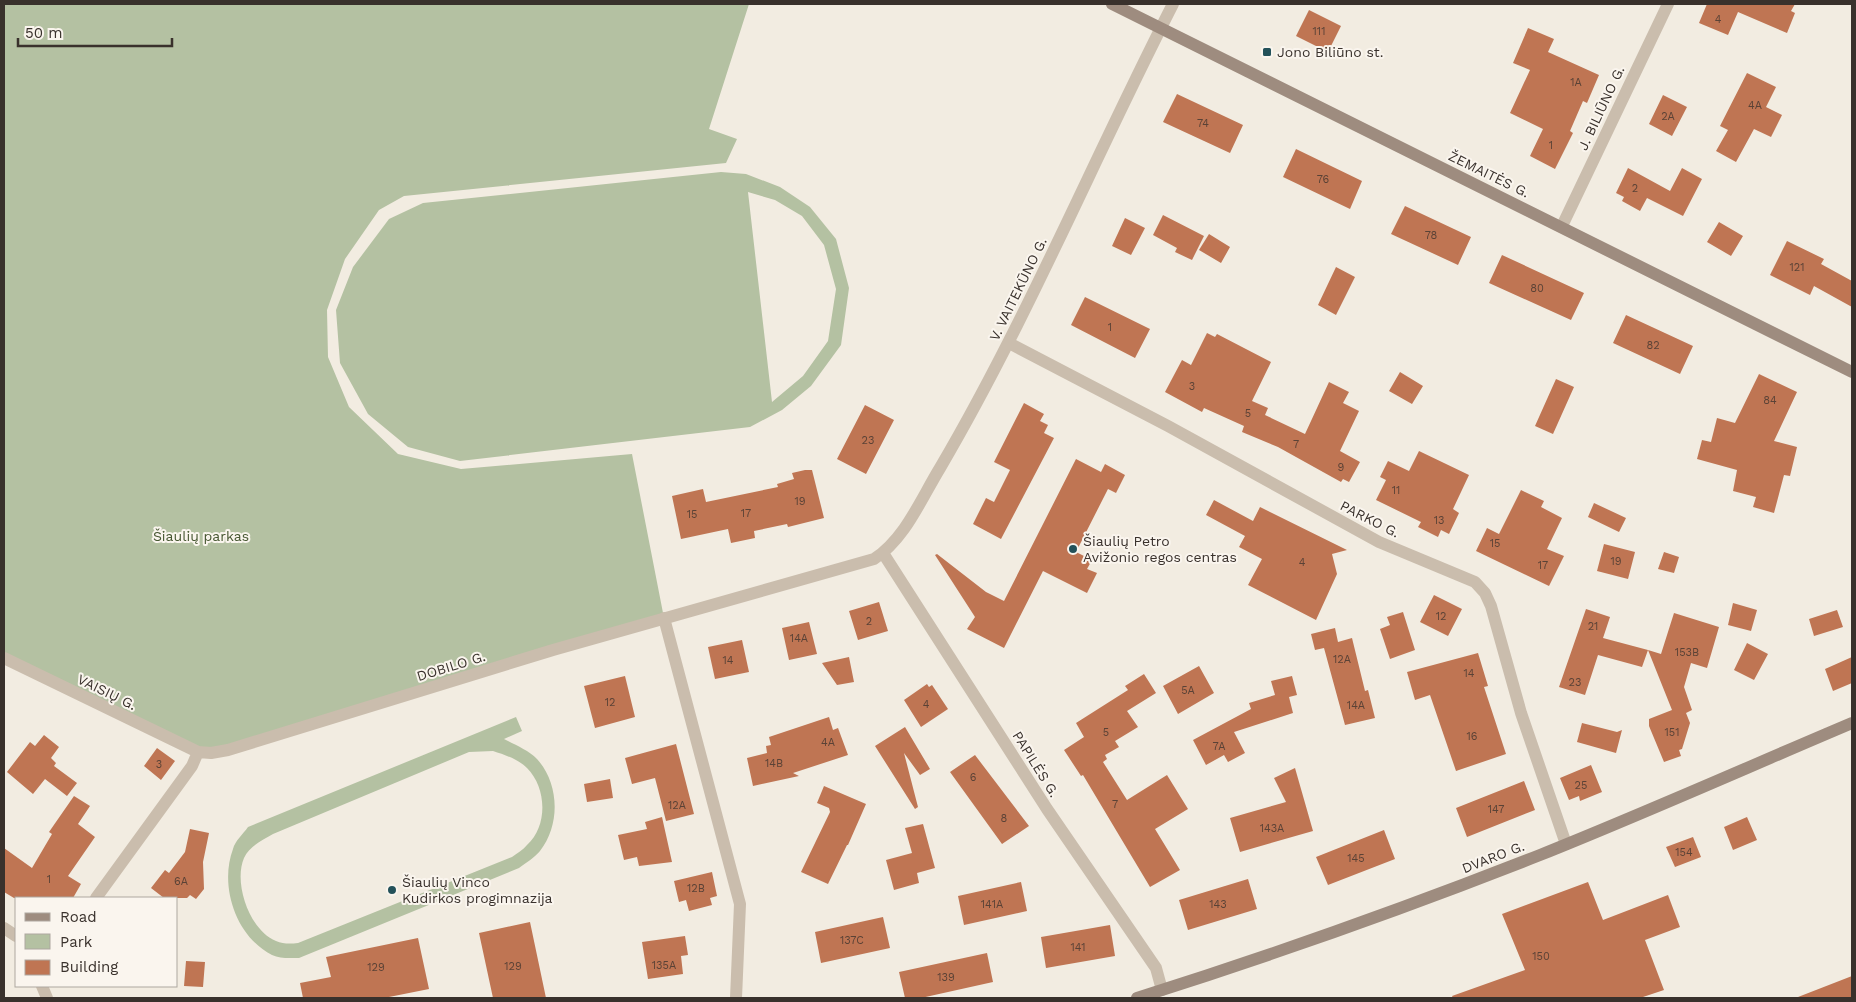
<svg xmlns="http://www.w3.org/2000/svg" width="1856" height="1002" font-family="'Work Sans',sans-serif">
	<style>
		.green { fill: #b4c1a2; fill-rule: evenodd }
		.building { fill: #bf7553 }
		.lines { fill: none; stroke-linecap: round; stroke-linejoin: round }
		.street { stroke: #cabdad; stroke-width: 12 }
		.secondary { stroke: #9e8c7f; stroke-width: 12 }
		.poi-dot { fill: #235159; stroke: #faf5ee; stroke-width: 2 }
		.labels { text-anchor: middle; stroke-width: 4; stroke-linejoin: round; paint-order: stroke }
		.number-label { font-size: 11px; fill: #5a4236 }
		.poi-label { font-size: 14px; fill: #39312c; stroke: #faf5ee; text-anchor: start }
		.street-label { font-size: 14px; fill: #39312c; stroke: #faf5ee }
		.park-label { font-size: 14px; fill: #465631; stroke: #faf5ee }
	</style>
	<rect width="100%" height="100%" fill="#f2ece1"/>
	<path class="green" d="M4 4H749L709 129 737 139 726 163 404 196 379 210 345 259 327 310 328 357 349 407 398 454 461 469 632 454 664 618 211 753 4 658Z
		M721 172 746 174 780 187 810 207 836 239 849 288 841 345 811 386 782 410 750 427 460 461 408 447 368 414 340 363 336 310 353 267 389 219 423 203ZM748 192 775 200 802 216 824 245 836 289 828 341 803 376 772 402Z
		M516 717 522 731 504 739C515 745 528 750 537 759 559 783 561 824 540 851 535 857 526 863 519 868L299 958C290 958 280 959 272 955 236 937 219 886 233 849 235 841 243 834 248 827ZM493 751C505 755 518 759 527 768 547 788 548 826 527 845 523 850 517 853 512 857L298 943C290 944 283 944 276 941 250 931 233 883 244 858 249 847 262 840 273 834L469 752Z"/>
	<path class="building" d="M1707 4H1795L1791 11 1795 13 1787 33 1738 12 1728 35 1699 23Z
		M1309 10 1341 26 1328 52 1296 36Z
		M1528 28 1554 39 1548 52 1599 75 1587 103 1583 101 1570 131 1573 133 1555 169 1530 156 1543 129 1510 113 1530 70 1513 63Z
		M1747 73 1776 87 1766 107 1782 115 1771 137 1754 129 1736 162 1716 151 1728 130 1720 126Z
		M1177 94 1243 125 1230 153 1163 122Z
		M1663 95 1687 107 1672 136 1649 124Z
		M1296 149 1362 181 1350 209 1283 177Z
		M1628 168 1670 191 1682 168 1702 179 1683 216 1647 198 1640 211 1622 201 1624 197 1616 193Z
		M1405 206 1471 237 1458 265 1391 234Z
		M1163 215 1204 236 1192 260 1175 252 1177 248 1153 235Z
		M1125 218 1145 228 1131 255 1112 246Z
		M1719 222 1743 236 1731 256 1707 242Z
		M1209 234 1230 247 1221 263 1199 250Z
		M1787 241 1824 259 1821 264 1852 281V307L1814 286 1810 295 1770 275Z
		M1502 255 1584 293 1571 320 1489 283Z
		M1336 267 1355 277 1336 315 1318 305Z
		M1085 297 1150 329 1135 358 1071 325Z
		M1626 315 1693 346 1680 374 1613 343Z
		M1207 333 1215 337 1217 334 1271 362 1252 401 1268 408 1265 415 1305 434 1329 382 1349 392 1343 403 1359 411 1340 451 1360 462 1349 482 1343 479 1341 482 1278 447 1242 432 1244 426 1204 408 1202 412 1165 392 1182 360 1191 365Z
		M1400 372 1423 386 1412 404 1389 391Z
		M1759 374 1797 392 1774 441 1797 447 1790 476 1784 475 1774 513 1753 507 1756 497 1733 491 1737 470 1697 459 1702 440 1711 442 1717 418 1735 423Z
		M1556 379 1574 387 1553 434 1535 426Z
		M1024 403 1044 414 1040 421 1048 425 1044 433 1054 438 1001 539 973 524 986 498 994 502 1010 470 994 462Z
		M865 405 894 420 866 474 837 459Z
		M1419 451 1469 475 1453 509 1459 513 1449 534 1441 530 1438 537 1418 527 1421 522 1376 500 1386 480 1380 477 1388 461 1409 471Z
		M1076 459 1101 472 1105 464 1125 475 1116 493 1108 489 1076 552 1092 560 1087 569 1097 573 1087 593 1043 571 1004 648 967 629 975 617 935 555 937 554 986 592 1004 601Z
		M805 470H812L824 518 788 527 787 524 754 531 755 538 731 543 728 529 681 539 672 496 703 489 706 502 778 487 777 484 794 479 792 473Z
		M1521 490 1544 501 1541 507 1562 518 1547 549 1564 556 1549 586 1476 551 1487 528 1499 534Z
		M1214 500 1253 521 1260 507 1347 550 1332 554 1337 574 1316 620 1248 585 1262 559 1239 547 1245 536 1206 515Z
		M1594 503 1626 518 1619 532 1588 517Z
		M1604 544 1635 552 1628 579 1597 571Z
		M1664 552 1679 557 1674 573 1658 569Z
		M1434 595 1462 609 1448 636 1420 622Z
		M879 602 888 631 858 640 849 611Z
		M1733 603 1757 610 1751 631 1728 625Z
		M1586 609 1610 617 1603 638 1648 650 1642 667 1598 655 1585 695 1559 687Z
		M1837 610 1843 627 1814 636 1809 619Z
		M1403 612 1415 650 1390 659 1380 629 1390 625 1387 617Z
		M1674 613 1719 627 1707 668 1691 663 1684 687 1692 710 1686 713 1690 723 1682 749 1679 750 1681 756 1664 762 1649 726V719L1672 710 1648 650 1661 654Z
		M809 622 817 654 789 660 782 628Z
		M1335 628 1338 642 1352 638 1365 691 1368 690 1375 718 1345 725 1324 648 1315 650 1311 634Z
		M742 640 749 672 715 679 708 647Z
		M1747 643 1768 654 1754 680 1734 670Z
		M1478 653 1488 686 1484 687 1506 754 1456 771 1430 695 1415 700 1407 672Z
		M849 657 854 682 837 685 822 663Z
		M1852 657V683L1833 691 1825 669Z
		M1199 666 1214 693 1178 714 1163 686Z
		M1144 674 1156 693 1127 711 1138 727 1115 741 1119 747 1105 755 1107 759 1103 762 1127 800 1167 775 1188 809 1155 829 1180 870 1150 887 1083 775 1081 776 1064 750 1084 737 1076 723 1128 690 1125 686Z
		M625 676 635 717 595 728 584 686Z
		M1292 676 1297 695 1289 697 1293 713 1234 732 1245 753 1228 762 1224 755 1206 765 1193 740 1251 709 1249 703 1275 695 1271 681Z
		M927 684 929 687 932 685 948 709 921 727 904 700Z
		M829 717 833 730 838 728 848 755 793 773 799 776 753 786 747 758 767 753 766 746 771 745 769 737Z
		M1582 723 1617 732 1622 730 1616 753 1577 742Z
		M905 727 930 769 920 775 904 753 918 807 915 809 875 746Z
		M44 735 59 747 51 758 56 763 54 766 77 783 67 796 45 779 33 794 7 772 30 742 35 746Z
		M676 744 694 814 666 821 655 778 632 784 625 758Z
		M157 748 175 761 161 780 144 766Z
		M975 755 1029 826 1002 844 950 772Z
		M1591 765 1602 792 1580 801 1579 796 1569 800 1560 778Z
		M1295 768 1313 831 1240 852 1230 818 1286 802 1274 778Z
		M610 779 613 798 587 802 584 784Z
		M1524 781 1535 810 1467 837 1456 808Z
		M824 786 866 804 848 845H847L828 884 801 872 830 812 829 808 817 803Z
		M74 796 90 806 78 824 95 837 68 876 81 884 73 898H14L4 892V848L32 868 52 834 49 832Z
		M662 817 672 862 639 866 637 857 624 860 618 835 647 829 645 822Z
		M1747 817 1757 840 1733 850 1724 827Z
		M923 824 935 868 917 873 919 883 894 890 886 860 912 853 905 828Z
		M190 829 209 833 203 862 204 889 196 899 190 895 187 898H164L151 888 165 870 169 873 185 852Z
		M1384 830 1395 859 1328 885 1316 857Z
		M1693 837 1701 857 1675 867 1666 847Z
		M712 872 717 896 710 898 712 905 689 911 686 900 679 902 674 881Z
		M1248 879 1257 909 1188 930 1179 900Z
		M1021 882 1027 911 964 925 958 896Z
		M1588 882 1603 920 1668 895 1680 927 1645 940 1664 990 1640 998H1453L1452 996 1525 970 1502 914Z
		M883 917 890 948 821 963 815 932Z
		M530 922 546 998H493L479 933Z
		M1110 925 1115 956 1046 968 1041 937Z
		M685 936 688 955 681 956 683 974 648 979 642 942Z
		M418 938 429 989 384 998H303L300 983 331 977 326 957Z
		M987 953 993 982 921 998H905L899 972Z
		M186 961 205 962 203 987 184 986Z
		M1852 976V998H1798V997Z"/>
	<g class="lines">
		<path class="street" d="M1562 226 1668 4
			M1009 343 1168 426 1379 542 1475 582 1485 593 1491 606 1521 713 1566 844
			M883 553 1047 809 1156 968 1162 990
			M664 618 740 904 736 998
			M4 658 198 752 211 753 228 750 553 650 874 559C905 539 921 499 940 468 1028 318 1094 158 1173 4
			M96 898 192 766 198 752
			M4 928 16 936
			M42 986 47 998"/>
		<path class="secondary" d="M1112 4 1852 372
			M1137 998C1273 955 1408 907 1540 855 1645 813 1748 767 1852 723"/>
	</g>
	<g class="poi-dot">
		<rect x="1262" y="47" width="10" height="10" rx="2.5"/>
		<circle cx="1073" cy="549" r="5"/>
		<circle cx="392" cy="890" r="5"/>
	</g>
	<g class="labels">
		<g class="number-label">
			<text x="1718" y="23">4</text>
			<text x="1319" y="35">111</text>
			<text x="1576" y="86">1A</text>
			<text x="1755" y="109">4A</text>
			<text x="1668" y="120">2A</text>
			<text x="1203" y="127">74</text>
			<text x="1551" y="149">1</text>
			<text x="1323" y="183">76</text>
			<text x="1635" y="192">2</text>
			<text x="1431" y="239">78</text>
			<text x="1797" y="271">121</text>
			<text x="1537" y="292">80</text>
			<text x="1110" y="331">1</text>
			<text x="1653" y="349">82</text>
			<text x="1192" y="390">3</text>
			<text x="1770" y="404">84</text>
			<text x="1248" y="417">5</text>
			<text x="868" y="444">23</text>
			<text x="1296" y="448">7</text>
			<text x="1341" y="471">9</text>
			<text x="1396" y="494">11</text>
			<text x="800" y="505">19</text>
			<text x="746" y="517">17</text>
			<text x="692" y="518">15</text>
			<text x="1439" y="524">13</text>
			<text x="1495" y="547">15</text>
			<text x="1616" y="565">19</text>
			<text x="1302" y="566">4</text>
			<text x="1543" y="569">17</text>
			<text x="1441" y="620">12</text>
			<text x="869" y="625">2</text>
			<text x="1593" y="630">21</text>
			<text x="799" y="642">14A</text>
			<text x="1687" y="656">153B</text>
			<text x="1342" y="663">12A</text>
			<text x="728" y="664">14</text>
			<text x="1469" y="677">14</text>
			<text x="1575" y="686">23</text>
			<text x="1188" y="694">5A</text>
			<text x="610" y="706">12</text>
			<text x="926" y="708">4</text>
			<text x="1356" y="709">14A</text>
			<text x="1106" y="736">5</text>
			<text x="1672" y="736">151</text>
			<text x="1472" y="740">16</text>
			<text x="828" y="746">4A</text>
			<text x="1219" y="750">7A</text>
			<text x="774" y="767">14B</text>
			<text x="159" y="768">3</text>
			<text x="973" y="781">6</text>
			<text x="1581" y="789">25</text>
			<text x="1115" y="808">7</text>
			<text x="677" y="809">12A</text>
			<text x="1496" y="813">147</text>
			<text x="1004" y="822">8</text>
			<text x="1272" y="832">143A</text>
			<text x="1684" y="856">154</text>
			<text x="1356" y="862">145</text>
			<text x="49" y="883">1</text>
			<text x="181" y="885">6A</text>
			<text x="696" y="892">12B</text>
			<text x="992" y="908">141A</text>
			<text x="1218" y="908">143</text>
			<text x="852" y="944">137C</text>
			<text x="1078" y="951">141</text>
			<text x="1541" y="960">150</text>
			<text x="664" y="969">135A</text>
			<text x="513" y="970">129</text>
			<text x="376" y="971">129</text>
			<text x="946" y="981">139</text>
		</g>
		<g class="poi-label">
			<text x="1277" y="57">Jono Biliūno st.</text>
			<text x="1083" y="546">Šiaulių Petro<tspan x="1083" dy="16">Avižonio regos centras</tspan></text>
			<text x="402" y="887">Šiaulių Vinco<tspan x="402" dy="16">Kudirkos progimnazija</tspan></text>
		</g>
		<g class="street-label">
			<text transform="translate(1601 108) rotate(-65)" y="5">J. BILIŪNO G.</text>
			<text transform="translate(1489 174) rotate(26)" y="5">ŽEMAITĖS G.</text>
			<text transform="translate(1018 289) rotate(-64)" y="5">V. VAITEKŪNO G.</text>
			<text transform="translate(1370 519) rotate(27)" y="5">PARKO G.</text>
			<text transform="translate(451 666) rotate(-17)" y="5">DOBILO G.</text>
			<text transform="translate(107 692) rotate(26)" y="5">VAISIŲ G.</text>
			<text transform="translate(1036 764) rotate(58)" y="5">PAPILĖS G.</text>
			<text transform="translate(1493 857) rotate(-21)" y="5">DVARO G.</text>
		</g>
		<g class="park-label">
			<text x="201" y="541">Šiaulių parkas</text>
		</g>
	</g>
	<rect width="1856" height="1002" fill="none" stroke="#39312c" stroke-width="10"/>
	<rect x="15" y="897" width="162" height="90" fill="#faf5ee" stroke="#ada7a0"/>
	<rect x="25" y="913" width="25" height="8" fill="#9e8c7f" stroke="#ada7a0"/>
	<text x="60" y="922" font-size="15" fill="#39312c">Road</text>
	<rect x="25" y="934" width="25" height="15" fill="#b4c1a2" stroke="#ada7a0"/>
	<text x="60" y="947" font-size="15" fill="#39312c">Park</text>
	<rect x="25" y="960" width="25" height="15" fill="#bf7553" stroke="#ada7a0"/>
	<text x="60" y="972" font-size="15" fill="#39312c">Building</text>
	<path d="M18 38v8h154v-8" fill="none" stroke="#39312c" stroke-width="2.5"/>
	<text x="25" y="38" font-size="15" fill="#39312c" stroke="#faf5ee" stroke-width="4" paint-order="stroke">50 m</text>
</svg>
